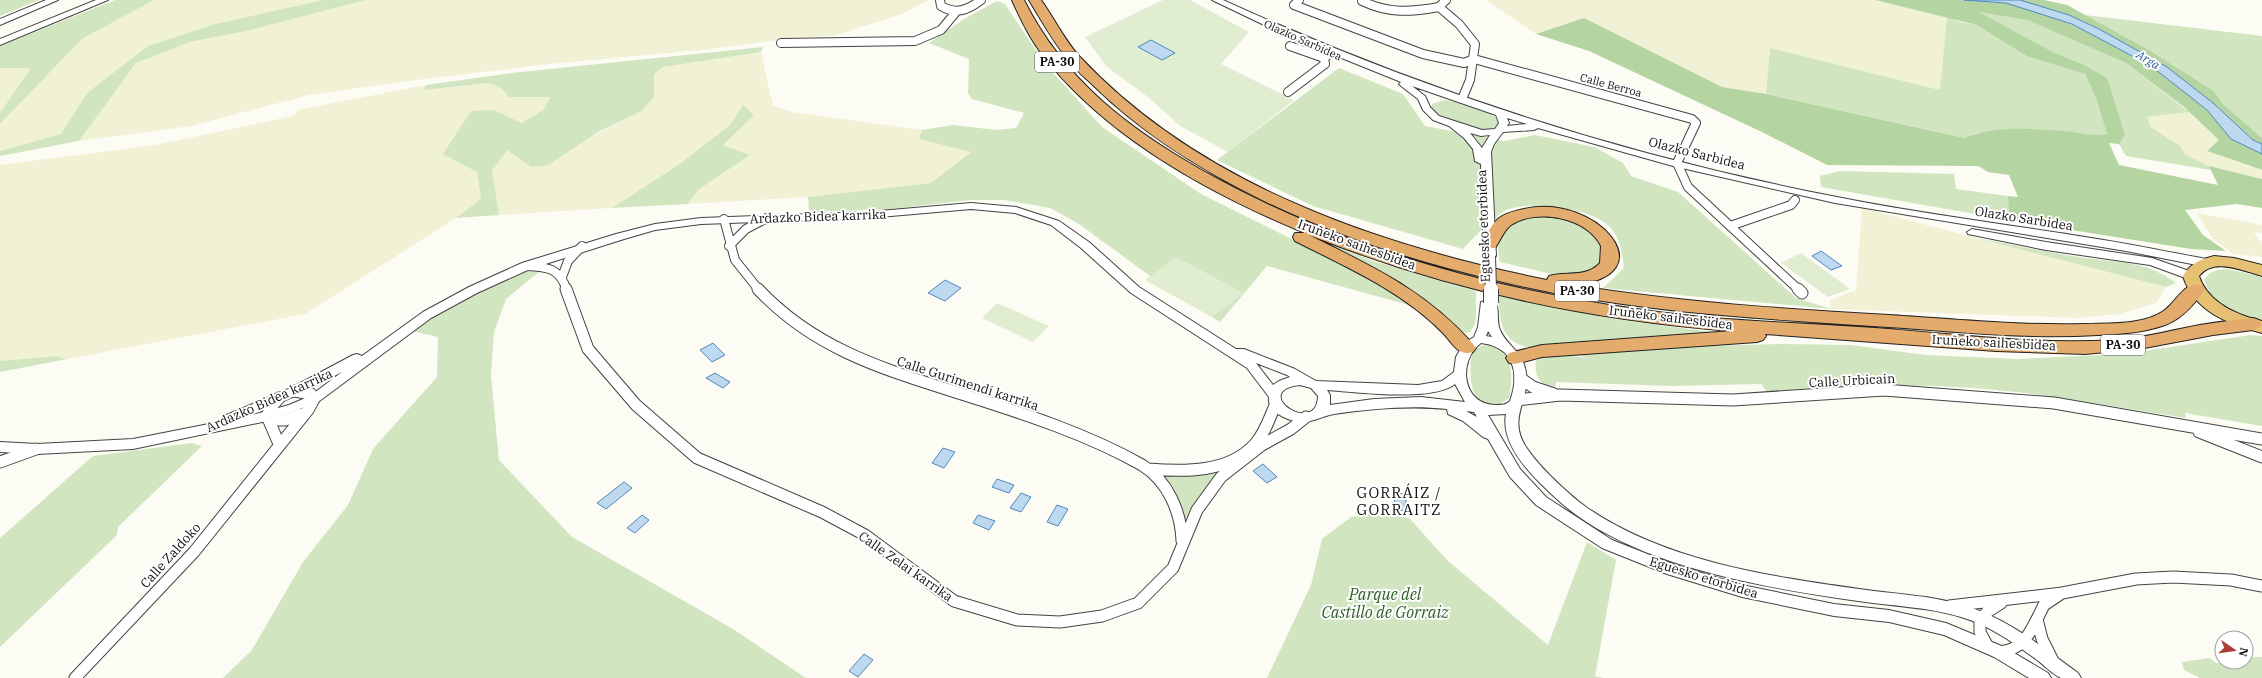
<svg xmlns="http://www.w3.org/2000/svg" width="2262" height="678" font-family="'IBM Plex Serif',serif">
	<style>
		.farmland { fill: #f1f1d6 }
		.green { fill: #d0e5c0 }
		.forest { fill: #b4d4a2 }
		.pitch { fill: #e1edd1 }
		.water { fill: #bed9ef; stroke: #4e88bd }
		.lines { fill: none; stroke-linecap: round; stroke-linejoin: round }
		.minor-far1-casing { stroke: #434343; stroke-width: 10 }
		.minor-casing { stroke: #434343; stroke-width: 13 }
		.tertiary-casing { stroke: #434343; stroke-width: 2 }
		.trunk-casing { stroke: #212121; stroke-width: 2 }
		.motorway-casing { stroke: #212121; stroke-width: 2 }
		.minor-far1 { stroke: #fff; stroke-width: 8 }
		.minor { stroke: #fff; stroke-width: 11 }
		.tertiary { fill: #fff; fill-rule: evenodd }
		.trunk { fill: #e6c173; fill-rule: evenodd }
		.motorway { fill: #e3ac6d; fill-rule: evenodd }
		.tertiary-bridge-far1-casing { stroke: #434343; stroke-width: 12; stroke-linecap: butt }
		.tertiary-bridge-casing { stroke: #434343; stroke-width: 16; stroke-linecap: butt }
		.tertiary-bridge-far1 { stroke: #fff; stroke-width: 10 }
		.tertiary-bridge { stroke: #fff; stroke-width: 14 }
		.labels { text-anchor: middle; stroke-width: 4; stroke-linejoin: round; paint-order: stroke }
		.far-street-label { font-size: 11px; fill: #101010; stroke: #fff }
		.far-water-label { font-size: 12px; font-style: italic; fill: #275b93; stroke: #fff }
		.shield { fill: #fff; stroke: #585858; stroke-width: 1 }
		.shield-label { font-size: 12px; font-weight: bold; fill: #101010 }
		.street-label { font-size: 13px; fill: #101010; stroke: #fff }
		.quarter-label { font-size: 15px; letter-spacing: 1px; fill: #101010; stroke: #fff }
		.near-park-label { font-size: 16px; font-style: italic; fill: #2e6027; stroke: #fff }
	</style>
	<rect width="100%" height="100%" fill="#fdfcf4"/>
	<path class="farmland" d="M154 0H323L215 24 148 46 87 93 61 134 0 151V124L82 39Z
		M366 0H929L902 14 833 36 801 37 711 49 549 64 400 82 309 95 191 126 79 141 136 63 190 42 246 31Z
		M1486 0H1875L1947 17 1940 90 1770 48 1766 94 1722 87 1584 18 1536 34Z
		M761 52 773 106 792 112 922 130 920 139 971 152 931 183 808 197 688 204 698 190 750 155 723 145 754 115 743 105 730 125 681 163 612 208 499 215 491 171 507 150 531 167 642 111 654 97V74L663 67Z
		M0 68H32L0 113Z
		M489 83 502 89 509 97H550L544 109 522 123 494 110 477 172 481 199 456 218 305 314 67 359 56 356 0 361V165L156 145 293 116 298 110 426 85 424 90Z
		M2189 112 2219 140 2207 151 2262 171V179L2209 166 2185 154 2180 146 2151 127 2147 117Z
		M1862 208 1976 238 2166 287 2156 303 2119 314 2078 318 1831 309 1830 300 1856 290Z
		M2197 213 2262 225V233L2254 232 2262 244V257L2234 254 2213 239Z"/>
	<path class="green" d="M0 0H39L0 16Z
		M115 0H154L82 39 0 124V113L31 68H0V46Z
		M323 0H366L246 31 190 42 136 63 79 141 0 156V151L61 134 87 93 148 46 215 24Z
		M997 1 1005 4 1045 64 1102 127 1201 194 1356 271 1416 307 1267 266 1220 322 1180 298 1079 224 1050 208 1004 200H971L890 209 809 212 808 197 931 183 971 152 919 139 922 130 953 125 996 130 1016 128 1024 113 972 99 968 93 969 59 929 43 964 19Z
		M1977 11 2027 20 2126 63 2189 112 2147 117 2151 127 2180 146 2185 154 2209 166 2211 170 2126 156 2119 144 2125 135 2082 64 2053 52Z
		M2085 15 2262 36V138L2223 104 2214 91 2149 50Z
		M1947 17 1961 22 1977 25 2058 65 2085 74 2096 98 2107 134 2095 136 2065 131 1977 133 1966 138 1766 94 1770 48 1940 90Z
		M763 47 761 52 663 67 654 74V97L642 111 598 132 548 165 531 167 507 150 492 171 499 215 456 218 481 199 477 172 443 154 471 111 494 110 522 123 544 109 550 97H509L502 89 489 83 424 90 426 85 511 73Z
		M1339 68 1403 94 1425 126 1504 141 1535 135 1594 147 1623 163 1631 176 1678 192 1796 298 1831 309 1603 288 1624 268C1622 254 1620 236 1609 226 1590 208 1533 201 1509 209 1498 212 1471 240 1463 249L1313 206 1217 160Z
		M1444 100C1462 102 1487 107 1499 121L1498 126C1485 136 1450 120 1436 114L1431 110 1432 104Z
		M743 105 754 115 723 145 750 155 698 190 688 204 612 208 681 163 730 125Z
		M1841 171 1954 174 1956 189 2008 196 2009 220 1821 187 1820 176Z
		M1549 215C1567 218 1600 227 1603 249 1604 256 1599 263 1595 269L1576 275H1556L1500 262C1491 226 1518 216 1549 215Z
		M1976 238C2010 244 2044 252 2078 257 2115 263 2144 259 2176 283L2166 287Z
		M1320 241 1373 261 1476 291V316L1475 324 1470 332 1465 333 1438 309 1407 287Z
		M2228 269 2262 277V320C2240 316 2210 303 2204 280 2210 270 2217 270 2228 269Z
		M540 271 506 299 494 332 491 376 499 460 572 537 733 629 806 678H223L252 650 303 562 348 505 373 449 437 377 438 337 413 331C443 310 487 283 522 273 527 271 535 272 540 271Z
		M1499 296 1620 320 1719 333 1534 348C1502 345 1499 323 1499 296Z
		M2251 335 2262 336V426L2185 413 2186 418C2116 407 2045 393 1973 388 1905 383 1836 386 1767 392L1761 384 1671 386 1556 382 1555 390C1540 382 1534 379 1536 361 1558 348 1567 355 1590 359L1561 350 1781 344 1851 345 1925 355 2017 359 2123 354Z
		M1484 345C1513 348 1514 374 1509 398 1472 425 1466 376 1473 350Z
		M56 356 67 359 0 372V361Z
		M191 443 202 446 118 527 117 535 0 647V538L93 456Z
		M1227 466 1205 488 1189 516 1185 519 1176 496 1158 474Z
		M1380 513 1409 518 1448 561 1548 645 1587 542 1616 560 1595 676 1604 678H1267L1311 585 1322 539 1351 517Z
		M2246 657H2262V678H2200L2184 670 2182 662 2210 658 2216 663 2249 662Z"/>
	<path class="forest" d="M1875 0H1964L2006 3 2072 24 2151 66 2207 110 2231 139 2262 154V170L2207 151 2219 140 2184 107 2126 63 2027 20 1979 12 2053 52 2082 64 2107 78 2125 135 2119 144 2109 143 2119 165 2218 185 2209 166 2262 179V208L2237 204 2185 210 2203 235 2226 251 2191 249 2009 220 2008 196 2018 197 2009 175 1988 172 1978 166 1827 165 1764 133 1589 51 1536 34 1584 18 1722 87 1766 94 1965 138C1995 125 2032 129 2064 131 2079 132 2091 137 2107 134L2096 98 2085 74 2027 56 1977 25Z
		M2020 0H2044L2067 5 2149 50 2214 91 2223 104 2262 138V144L2253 140 2213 103 2167 67 2099 29 2069 15Z"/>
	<path class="pitch" d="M1163 0H1190L1249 32 1221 64 1294 100 1228 152 1180 126 1148 97 1107 67 1085 37Z
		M1801 253 1850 289 1828 297 1781 263Z
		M1176 257 1244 293 1212 317 1145 280Z
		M997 303 1049 326 1033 342 982 318Z"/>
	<path class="water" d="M1964 0H2020L2069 15 2099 29 2167 67 2213 103 2253 140 2262 144V154L2231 139 2207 110 2151 66 2072 24 2006 3Z
		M1151 40 1175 53 1162 60 1138 47Z
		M1821 251 1842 266 1831 270 1812 256Z
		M945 280 961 288 945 301 928 293Z
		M713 343 725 355 712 362 700 350Z
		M715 373 730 382 723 388 706 378Z
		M943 448 955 452 944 468 932 463Z
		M1263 464 1277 477 1267 483 1253 471Z
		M997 479 1014 485 1009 493 992 487Z
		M624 482 632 488 606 509 597 503Z
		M1396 492 1407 495 1404 511 1393 508Z
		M1021 493 1031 497 1021 512 1010 508Z
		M1057 505 1068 509 1058 526 1047 522Z
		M642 515 649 520 635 533 627 528Z
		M978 515 995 521 989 530 973 523Z
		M864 654 873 660 858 677 849 671Z"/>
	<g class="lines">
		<defs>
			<path id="minor-far1" d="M940 0 941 6C956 15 968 10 981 0
				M1299 0 1294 5 1423 54 1464 63 1474 59 1692 119 1696 123 1677 163 1688 187 1799 290
				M1364 0 1362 1C1389 14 1411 12 1439 7L1459 24 1475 44 1470 80 1462 99
				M1439 7 1446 0
				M781 43 915 41 941 30 956 12
				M1290 46 1324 58
				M1288 92 1325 64 1324 58 1331 53
				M724 219 735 260 759 290
				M1730 226 1791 205 1795 200
				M729 246 746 229 767 218
				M526 266C549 267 559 268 567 290
				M562 277 568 261 582 246"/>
			<path id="minor" d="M566 289 588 349 636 405 697 458 822 512 865 535 954 601 1017 620 1060 622 1102 616 1138 603 1173 568 1197 510 1221 477 1262 445 1291 429 1306 417
				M758 289C816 351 887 370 965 395 1025 414 1087 434 1142 465 1168 481 1181 512 1182 541
				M1798 289 1802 293
				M1520 378 1533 387 1554 394
				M279 398 271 407 267 416 279 444
				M1517 400 1560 395 1733 400 1884 390 2054 403 2262 439
				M269 420H285L301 414
				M2199 432 2262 457
				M0 462 36 449
				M1148 469C1184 472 1229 473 1255 444 1265 433 1270 417 1276 403
				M1949 606 2062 593 2136 579 2173 577 2231 580 2262 586
				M1988 647 1980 632V621L1987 612 2001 603
				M1999 652C2021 650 2028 637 2037 619
				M2053 661 2042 639 2037 619 2044 605 2062 593
				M75 678 194 552 308 410 314 399 311 394 295 391"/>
			<path id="tertiary" d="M46 0H58L0 25V19Z
				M96 0H108L0 45V39Z
				M1212 0H1223C1420 90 1625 156 1837 197 1921 214 2006 224 2091 238 2130 244 2168 252 2207 259L2213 263 2207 267 2126 251 1835 203 1673 166 1538 128 1534 130 1503 132 1494 144 1491 152 1496 256 1490 260 1484 256 1481 164 1475 161 1473 149 1464 138 1449 126 1433 120 1423 110 1418 99 1401 86 1399 84 1401 82 1287 36ZM1412 86 1496 115 1499 123 1495 129 1482 130 1439 116 1430 107 1425 96ZM1507 118 1527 124 1507 126 1509 123ZM1470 133 1481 136 1490 135 1482 148Z
				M971 203 1016 207 1059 221 1089 242 1139 287 1236 349H1244L1295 369 1316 381 1418 385 1442 381 1454 372 1456 357 1464 343 1474 337 1478 327 1481 302 1491 299 1495 300C1500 309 1496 321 1500 330 1508 348 1523 350 1526 373 1530 402 1507 417 1526 447 1536 462 1549 475 1562 487 1570 494 1577 501 1586 507 1664 561 1767 576 1859 589 1893 594 1929 595 1962 605 2006 617 2042 647 2078 673L2081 678C2075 678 2066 678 2061 678 2052 674 2044 665 2037 660 2014 643 1989 625 1961 617 1928 607 1892 606 1858 601 1768 588 1650 569 1575 514 1563 505 1551 494 1540 483 1523 466 1501 440 1506 414L1488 415 1520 469 1546 497 1612 540 1675 565 1742 585 1834 604 1889 610 1946 623 2004 647 2048 673 2051 678H2029L1994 657 1944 635 1889 622 1834 616 1742 597 1667 574 1602 548 1536 505 1510 477 1488 439 1483 437 1463 421 1448 414 1447 409C1409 405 1372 409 1334 414 1322 416 1312 423 1299 422 1287 420 1267 412 1269 397L1247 368 1131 293 1081 248 1051 225 1015 213 971 209 868 218 701 224 655 230 624 239 530 269 477 293 431 318 318 402 267 421 133 449 37 454 0 452V442L37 444 133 439 224 421V416L291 388 353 355 357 354 362 356 423 312 469 287 522 263 616 234 655 224 701 218 868 212ZM1488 331 1492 337 1486 336ZM1481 343C1514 347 1520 373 1510 401 1506 405 1502 405 1496 405 1462 405 1457 361 1481 343ZM1256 363 1287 375 1290 377 1279 381 1273 385ZM342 372 310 396 289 405 252 415 299 394ZM1455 384 1465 402 1421 397 1374 399 1330 405V395L1327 390C1356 392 1433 402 1455 384ZM1300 385 1311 388 1318 396C1317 438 1248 391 1300 385ZM1466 411 1474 412 1477 417Z
				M1972 229 2046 242 2152 258 2195 273 2197 276 2191 280 2150 265 2046 250 1968 234 1967 232Z"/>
			<path id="trunk" d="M2214 256 2234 258 2262 265V276C2243 271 2214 257 2199 276 2208 303 2237 315 2262 321V333C2229 324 2194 312 2183 276 2191 263 2199 260 2214 256Z"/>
			<path id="motorway" d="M1012 0H1024C1064 80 1129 129 1205 172 1357 257 1529 299 1701 317 1759 322 1817 324 1875 328 1954 334 2034 345 2115 340 2144 338 2172 330 2200 325 2218 322 2235 320 2253 318L2259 320 2262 324 2259 328 2253 330 2213 335 2139 349 2085 354 1996 351 1765 334 1766 336 1763 340 1757 342 1542 357 1515 364 1509 363 1506 358 1509 353 1542 345 1732 331C1588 320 1444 289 1309 235 1373 267 1425 290 1473 344L1476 348 1473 352C1458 357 1452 342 1443 333 1402 291 1346 267 1295 241L1293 237 1295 233H1305C1210 194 1104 136 1041 53 1029 37 1020 18 1012 0Z
				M1029 0H1041C1054 18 1065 41 1080 57 1200 185 1379 246 1547 280L1549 276C1566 271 1586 278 1600 263L1601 246C1587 217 1536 208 1511 225 1504 230 1500 241 1495 248H1483L1481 244C1486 236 1491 225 1498 219 1505 213 1515 211 1524 209 1596 192 1669 276 1573 285 1678 302 1783 309 1889 315 1954 319 2020 326 2086 324 2109 323 2142 325 2162 312 2176 304 2184 280 2202 285L2205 289C2194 305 2180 321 2162 326 2141 333 2119 334 2098 335 2033 339 1968 333 1904 328 1768 319 1631 313 1499 281 1418 262 1335 236 1260 199 1200 169 1143 134 1095 87 1086 78 1075 70 1068 60 1053 41 1041 20 1029 0Z"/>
		</defs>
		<use href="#minor-far1" class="minor-far1-casing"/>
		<use href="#minor" class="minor-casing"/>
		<use href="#tertiary" class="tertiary-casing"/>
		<use href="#trunk" class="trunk-casing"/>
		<use href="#motorway" class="motorway-casing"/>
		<use href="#minor-far1" class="minor-far1"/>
		<use href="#minor" class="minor"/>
		<use href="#tertiary" class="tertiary"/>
		<use href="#trunk" class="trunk"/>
		<use href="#motorway" class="motorway"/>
		<defs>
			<path id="tertiary-bridge-far1" d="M1490 256 1491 290"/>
			<path id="tertiary-bridge" d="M1491 289V303"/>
		</defs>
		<use href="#tertiary-bridge-far1" class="tertiary-bridge-far1-casing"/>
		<use href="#tertiary-bridge" class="tertiary-bridge-casing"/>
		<use href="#tertiary-bridge-far1" class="tertiary-bridge-far1"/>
		<use href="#tertiary-bridge" class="tertiary-bridge"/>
	</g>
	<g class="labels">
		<g class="far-street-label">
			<text transform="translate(1303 40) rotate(24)" y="4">Olazko Sarbidea</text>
			<text transform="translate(1611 85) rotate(15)" y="4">Calle Berroa</text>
		</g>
		<g class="far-water-label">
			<text transform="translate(2148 60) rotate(30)" y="4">Arga</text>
		</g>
		<g class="shield">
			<rect x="1035" y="52" width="44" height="20" rx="3"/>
			<rect x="1555" y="281" width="44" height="20" rx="3"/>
			<rect x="2101" y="335" width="44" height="20" rx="3"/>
		</g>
		<g class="shield-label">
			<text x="1057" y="66">PA-30</text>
			<text x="1577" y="295">PA-30</text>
			<text x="2123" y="349">PA-30</text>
		</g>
		<g class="street-label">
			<text transform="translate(1697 153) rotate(14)" y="5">Olazko Sarbidea</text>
			<text transform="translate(818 216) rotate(-2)" y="5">Ardazko Bidea karrika</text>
			<text transform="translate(2024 218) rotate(9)" y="5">Olazko Sarbidea</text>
			<text transform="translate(1483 226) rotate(-92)" y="5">Eguesko etorbidea</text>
			<text transform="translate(1357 244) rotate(20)" y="5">Iruñeko saihesbidea</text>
			<text transform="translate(1671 317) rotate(7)" y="5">Iruñeko saihesbidea</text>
			<text transform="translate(1994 342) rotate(3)" y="5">Iruñeko saihesbidea</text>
			<text transform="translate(1852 380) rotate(-3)" y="5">Calle Urbicain</text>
			<text transform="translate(968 383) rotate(18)" y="5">Calle Gurimendi karrika</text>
			<text transform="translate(269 400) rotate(-24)" y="5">Ardazko Bidea karrika</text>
			<text transform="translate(170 555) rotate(-48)" y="5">Calle Zaldoko</text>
			<text transform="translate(906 566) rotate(35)" y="5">Calle Zelai karrika</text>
			<text transform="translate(1704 577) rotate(17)" y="5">Eguesko etorbidea</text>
		</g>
		<g class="quarter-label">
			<text x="1399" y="498">GORRÁIZ /<tspan x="1399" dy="17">GORRAITZ</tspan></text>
		</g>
		<g class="near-park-label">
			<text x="1385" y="600">Parque del<tspan x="1385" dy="18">Castillo de Gorraiz</tspan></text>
		</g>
	</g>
	<g transform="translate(2234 650) rotate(103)"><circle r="19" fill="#ffffff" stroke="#9f9f9f"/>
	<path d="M0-3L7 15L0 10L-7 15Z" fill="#af3c38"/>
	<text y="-6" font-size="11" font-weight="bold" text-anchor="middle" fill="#101010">N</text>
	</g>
</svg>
